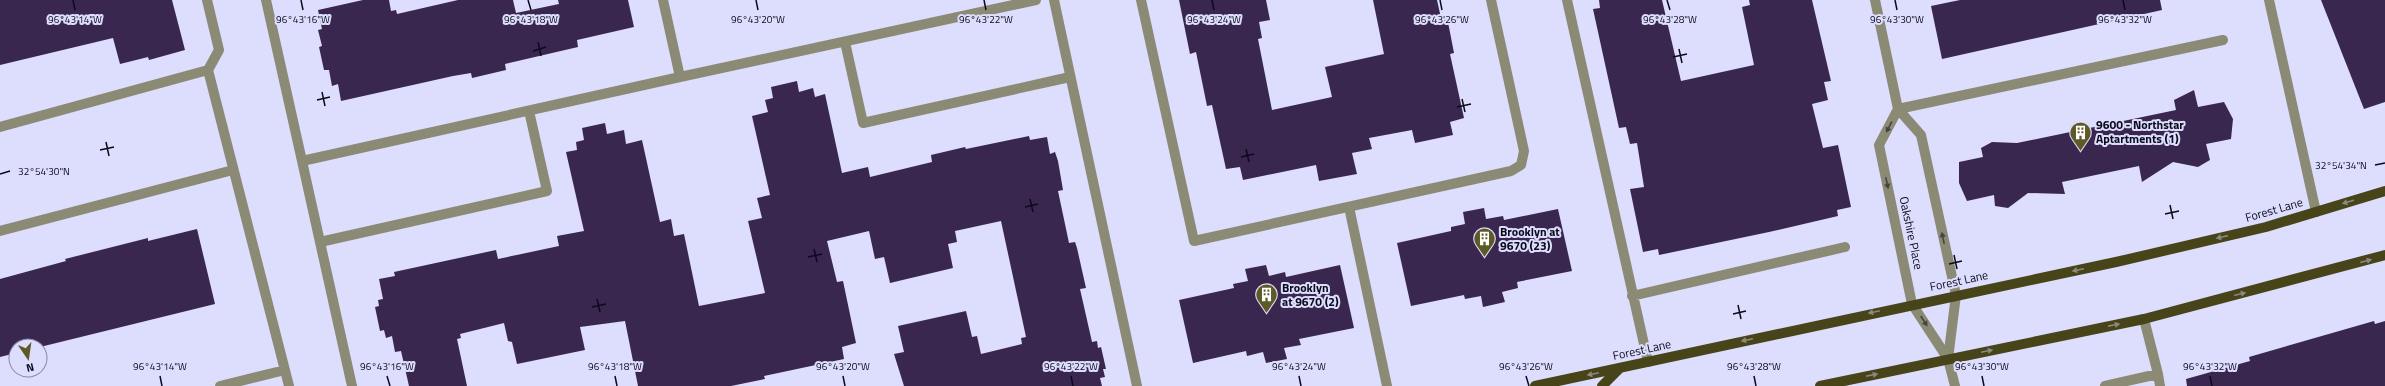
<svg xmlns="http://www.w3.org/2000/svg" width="2385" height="386" font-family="'Titillium Web',sans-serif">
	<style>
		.building { fill: #3a274f }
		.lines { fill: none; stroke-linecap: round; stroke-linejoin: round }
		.minor { stroke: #8b8a74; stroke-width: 10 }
		.major { stroke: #48441a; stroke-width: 10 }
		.oneway { fill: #454443 }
		.oneway2 { fill: #8b8980 }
		.ticks { fill: none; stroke: #0b0a1b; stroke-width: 1.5 }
		.labels { text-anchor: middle; stroke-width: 4; stroke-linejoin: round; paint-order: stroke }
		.poi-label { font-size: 12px; font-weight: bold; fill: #0b0a1b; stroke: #ddddfd; text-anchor: start }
		.street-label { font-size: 12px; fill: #0b0a1b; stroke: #ddddfd }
		.ticks-label { font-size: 10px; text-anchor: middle; fill: #0b0a1b; stroke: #ddddfd; stroke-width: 4; stroke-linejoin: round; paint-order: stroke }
	</style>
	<rect width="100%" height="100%" fill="#ddddfd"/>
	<path class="building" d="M0 0H172L185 50 149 60 148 57 120 64 113 38 0 65Z
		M363 0H389L391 11 396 10 397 14 458 0H513L516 13 559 4 558 0H628L634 27 577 40 578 47 505 64 506 70 472 78 471 73 453 76 341 101 338 84 332 86 329 70H324L319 47 322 46 318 30 322 29 318 10Z
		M1179 0H1266L1270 20 1259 22 1262 38 1258 39 1272 110 1332 97 1325 67 1384 54 1373 0H1437L1441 18 1447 17 1454 53 1450 54 1464 118 1450 122 1453 135 1415 143 1412 130 1369 138 1372 149 1352 153 1357 174 1319 181 1316 165 1243 180 1240 167 1226 169 1212 105 1207 106 1196 52 1190 54Z
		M1599 0H1662L1681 81 1754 65 1742 7 1750 5 1749 0H1812L1831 81 1824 82 1828 100 1812 104 1823 148 1838 145 1851 207 1837 210 1838 216 1769 232 1659 255 1658 249 1643 252 1630 189 1644 187 1637 143 1630 144 1626 127 1619 128 1593 9 1600 8Z
		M1960 0H2160L2162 10 1942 59 1931 6Z
		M2321 0H2385V102L2364 109Z
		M797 81 799 92 813 88 815 97 825 94 842 173 868 167 870 177 932 162 931 155 965 147 966 149 1029 136 1030 140 1047 137 1050 154 1055 152 1058 161 1063 190 1058 191 1069 243 1075 242 1077 248 1086 288 1080 289 1092 342 1097 341 1098 348 1101 347 1106 369H1103L1105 377 1100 378 1102 386H904L894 354 904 352 898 326 966 311 972 337 977 336 981 354 1022 344 1021 338 1026 337 1001 221 955 231 957 242 948 244 953 268 890 283 884 257 875 259 869 231 827 241 837 282 843 281 856 343 842 347 844 359 764 376 765 379 731 386H638L625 321 580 327 585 350 517 364 512 342 508 341 504 323 460 334 461 338 457 339 467 386H409L401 351 395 352 392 336 386 338 384 330 380 331 375 307 379 306 378 300 383 299 379 279 395 276 394 272 496 250 498 259 559 246 557 236 584 231 566 152 577 150 576 142 584 140 582 128 605 123 607 134 624 130 626 144 642 140 660 222 671 219 674 236 684 234 699 306 765 293 748 221 762 218 757 198 770 195 752 116 768 112 765 100 773 98 771 87Z
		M2194 90 2198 107 2224 102 2233 119 2231 139 2206 144 2210 160 2198 167 2173 162 2142 182 2139 166 2062 182 2065 194 2028 193 2008 208 1995 206 1994 195 1967 201 1959 183V162L1983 157 1981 148 1992 142 2017 143 2176 110 2174 100Z
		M1484 208 1486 219 1503 216 1504 220 1558 209 1572 271 1517 282 1518 288 1502 292 1505 302 1483 307 1481 296 1465 299 1464 295 1411 306 1397 243 1451 231V227L1465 224 1463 212Z
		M197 229 215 304 40 347 16 346V353L0 357V279L66 261 65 259 148 238V241Z
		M1266 265 1269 276 1285 272 1286 277 1340 265 1354 328 1299 339 1301 345 1284 348 1287 359 1266 363 1263 352 1247 356 1246 351 1193 363 1179 300 1234 288 1233 284 1248 281 1245 269Z
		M2374 321 2375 324 2385 321V386H2187L2186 379 2250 361 2249 357Z"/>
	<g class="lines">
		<path class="minor" d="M207 0 219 50 208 70 289 386
			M266 0 302 161 680 77 663 0
			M1054 0 1137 386
			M1141 0 1194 241 1511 171 1521 165 1524 151 1491 0
			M1567 0 1648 362
			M1875 0 1898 109 1921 135 1956 295 1948 359
			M2269 0 2316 212
			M845 42 863 123 1070 77
			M680 77 1036 0
			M1898 109 2223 40
			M1898 109 1879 145 1912 304 1948 359 1955 386
			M0 127 208 70
			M302 161 352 386
			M1349 207 1387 386
			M0 231 233 170
			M320 242 547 191 529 111
			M1632 296 1845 247
			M2144 319 2158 374
			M220 386 285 370
			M2105 386 2158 374 2160 386"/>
		<path class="major" d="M1535 386 2116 262 2266 227 2385 191
			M1602 386 1620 368
			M1820 386 2144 319 2385 255"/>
	</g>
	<defs><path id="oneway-solid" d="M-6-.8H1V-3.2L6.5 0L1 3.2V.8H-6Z"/></defs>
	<g class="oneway">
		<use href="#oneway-solid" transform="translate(1889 127) rotate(118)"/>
		<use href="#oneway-solid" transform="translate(1887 183) rotate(78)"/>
		<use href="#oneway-solid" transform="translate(1943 238) rotate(-102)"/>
		<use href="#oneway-solid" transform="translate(1924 321) rotate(57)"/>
	</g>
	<g class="oneway2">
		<use href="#oneway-solid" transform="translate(2348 202) rotate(164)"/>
		<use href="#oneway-solid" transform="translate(2222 237) rotate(167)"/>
		<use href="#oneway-solid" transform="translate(2366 261) rotate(-15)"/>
		<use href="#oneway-solid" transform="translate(2078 270) rotate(168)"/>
		<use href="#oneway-solid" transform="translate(2240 294) rotate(-14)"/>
		<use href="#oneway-solid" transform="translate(1874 312) rotate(168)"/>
		<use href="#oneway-solid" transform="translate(2114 325) rotate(-11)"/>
		<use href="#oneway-solid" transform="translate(1747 340) rotate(168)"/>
		<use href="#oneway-solid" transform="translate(1987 351) rotate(-12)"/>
		<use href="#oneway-solid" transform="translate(1593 374) rotate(168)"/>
		<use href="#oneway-solid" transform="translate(1872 375) rotate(-12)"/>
	</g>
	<path class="ticks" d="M73 0 75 10M301 0 303 10M528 0 531 10M756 0 758 10M984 0 986 10M1212 0 1214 10M1440 0 1442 10M1667 0 1670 10M1895 0 1897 10M2123 0 2125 10M538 42 541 56M1679 49 1682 63M533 51 546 47M1673 57 1687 54M322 92 325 106M1462 99 1465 112M317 100 330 97M1457 107 1471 104M106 142 109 156M1246 149 1249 162M100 150 114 147M1241 157 1254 154M2375 165 2385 163M0 174 10 171M1030 199 1033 212M2170 205 2173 219M1025 207 1038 204M2165 214 2179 211M814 249 817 262M1954 255 1957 269M808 257 822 254M1949 264 1962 261M597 299 600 312M1738 305 1741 319M592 307 606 304M1733 314 1746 311M160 376 162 386M387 376 390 386M615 376 617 386M843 376 845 386M1071 376 1073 386M1299 376 1301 386M1526 376 1529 386M1754 376 1756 386M1982 376 1984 386M2210 376 2212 386"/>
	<defs>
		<symbol id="building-pin" viewBox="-11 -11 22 30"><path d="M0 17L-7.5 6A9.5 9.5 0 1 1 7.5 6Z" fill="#5e5a26" stroke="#ddddfd"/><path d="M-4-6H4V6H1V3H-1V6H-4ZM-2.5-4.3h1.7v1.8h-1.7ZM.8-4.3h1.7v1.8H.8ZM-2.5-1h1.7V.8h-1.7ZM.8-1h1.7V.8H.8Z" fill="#fff"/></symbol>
	</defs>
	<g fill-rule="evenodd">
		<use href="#building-pin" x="2068" y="120" width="25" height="34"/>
		<use href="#building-pin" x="1472" y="226" width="25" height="34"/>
		<use href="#building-pin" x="1254" y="282" width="25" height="34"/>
	</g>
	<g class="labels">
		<g class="poi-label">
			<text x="2096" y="129">9600 - Northstar<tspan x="2096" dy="14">Aptartments (1)</tspan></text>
			<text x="1500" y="236">Brooklyn at<tspan x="1500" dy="14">9670 (23)</tspan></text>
			<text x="1282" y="292">Brooklyn<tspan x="1282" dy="14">at 9670 (2)</tspan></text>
		</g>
		<g class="street-label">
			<text transform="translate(2274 210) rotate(-16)" y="4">Forest Lane</text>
			<text transform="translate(1911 233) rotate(78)" y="4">Oakshire Place</text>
			<text transform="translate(1959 281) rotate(-12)" y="4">Forest Lane</text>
			<text transform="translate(1642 350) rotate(-12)" y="4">Forest Lane</text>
		</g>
	</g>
	<g class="ticks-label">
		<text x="75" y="23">96°43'14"W</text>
		<text x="303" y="23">96°43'16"W</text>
		<text x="531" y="23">96°43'18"W</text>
		<text x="758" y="23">96°43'20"W</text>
		<text x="986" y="23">96°43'22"W</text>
		<text x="1214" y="23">96°43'24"W</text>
		<text x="1442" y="23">96°43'26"W</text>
		<text x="1670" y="23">96°43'28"W</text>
		<text x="1897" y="23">96°43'30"W</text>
		<text x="2125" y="23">96°43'32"W</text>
		<text x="2341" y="169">32°54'34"N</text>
		<text x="44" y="175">32°54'30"N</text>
		<text x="160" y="370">96°43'14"W</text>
		<text x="387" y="370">96°43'16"W</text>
		<text x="615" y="370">96°43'18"W</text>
		<text x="843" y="370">96°43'20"W</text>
		<text x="1071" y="370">96°43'22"W</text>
		<text x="1299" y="370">96°43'24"W</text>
		<text x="1526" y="370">96°43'26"W</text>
		<text x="1754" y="370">96°43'28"W</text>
		<text x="1982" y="370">96°43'30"W</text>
		<text x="2210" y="370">96°43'32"W</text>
	</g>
	<g transform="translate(28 358) rotate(167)"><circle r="19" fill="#ddddfd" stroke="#8989a3"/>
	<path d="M0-3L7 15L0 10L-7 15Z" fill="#5e5a26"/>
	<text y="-6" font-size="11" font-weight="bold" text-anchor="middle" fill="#0b0a1b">N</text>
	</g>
</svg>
